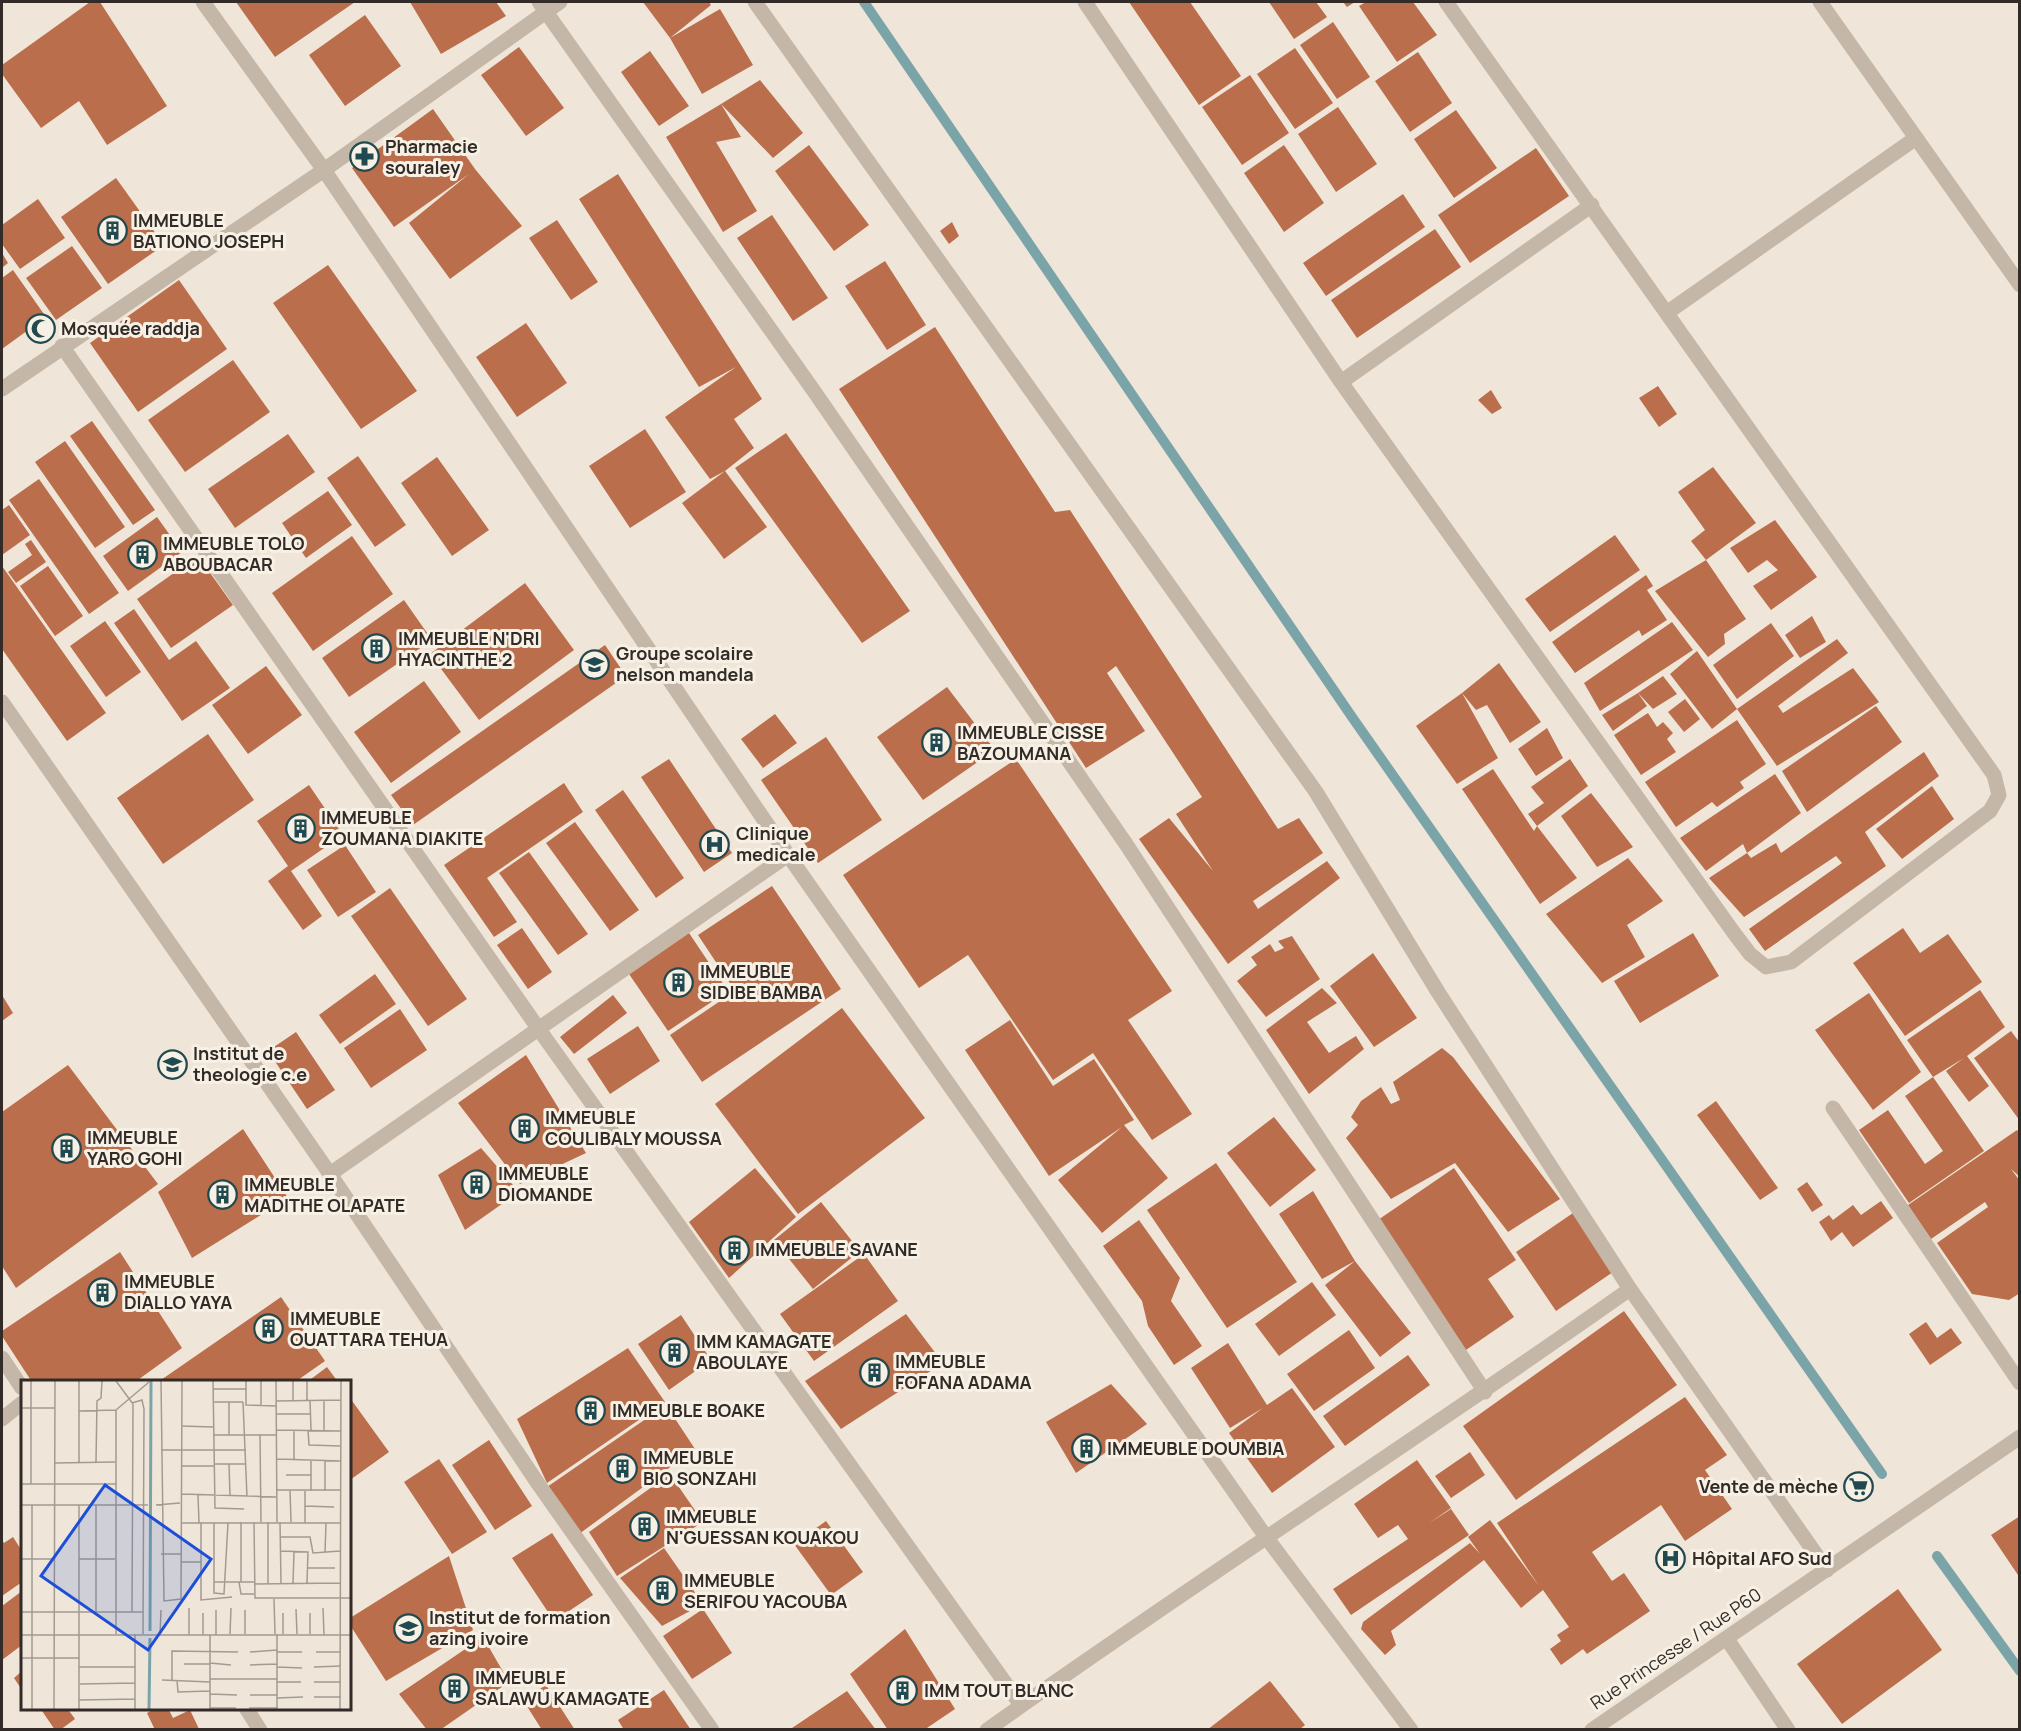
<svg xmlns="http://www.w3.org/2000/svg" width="2021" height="1731" font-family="Manrope,sans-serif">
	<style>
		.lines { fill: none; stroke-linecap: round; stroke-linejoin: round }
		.stream { stroke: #7ba4a9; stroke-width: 10 }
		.building { fill: #bb6e4b }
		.minor { stroke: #c5b7a7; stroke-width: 15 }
		.tertiary { stroke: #c5b7a7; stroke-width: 15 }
		.labels { text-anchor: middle; stroke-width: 6; stroke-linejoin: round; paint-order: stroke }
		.poi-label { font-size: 18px; font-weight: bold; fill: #322b27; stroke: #f7f0e5; text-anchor: start }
		.street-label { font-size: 18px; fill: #322b27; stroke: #f7f0e5 }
		.inset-river { fill: none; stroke: #7ba4a9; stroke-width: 3 }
		.inset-road { fill: none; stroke: #a39b92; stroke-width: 1.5 }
		.view { fill: #1d4ed8; fill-opacity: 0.15; stroke: #1d4ed8; stroke-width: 3 }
		.inset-edge { fill: none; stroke: #322b27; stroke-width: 3 }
	</style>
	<rect width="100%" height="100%" fill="#efe6d9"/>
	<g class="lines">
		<path class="stream" d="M864 2 1352 717 1882 1474
			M1937 1556 2020 1671"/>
	</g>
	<path class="building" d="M90 2H100L167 106 107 145 79 101 41 128 2 74V65Z
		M236 2H355L275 57Z
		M410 2H496L506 16 441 54Z
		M643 2H709L711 5 670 38Z
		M1129 2H1190L1241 76 1199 105Z
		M1269 2H1316L1327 17 1294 39Z
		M1343 2H1355L1347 7Z
		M1366 2H1413L1437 35 1397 62 1359 6Z
		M720 9 753 65 702 94 670 38Z
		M365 15 401 66 345 106 309 55Z
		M1333 22 1370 77 1337 99 1300 45Z
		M519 47 564 108 526 136 481 75Z
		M1295 48 1333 103 1295 129 1257 74Z
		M650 51 689 106 659 126 621 72Z
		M1418 52 1452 103 1410 132 1375 81Z
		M1250 75 1289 133 1242 165 1202 107Z
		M760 80 803 133 773 158 721 104Z
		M721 104 741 137 716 142 757 211 723 232 666 137Z
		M1338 107 1377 164 1336 192 1298 134Z
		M433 109 475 169 522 226 450 279 409 223 469 174 394 227 352 168Z
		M1456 110 1497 168 1454 198 1414 139Z
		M809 145 869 225 834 251 775 171Z
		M1284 145 1324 203 1284 232 1244 173Z
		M1536 148 1569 196 1470 263 1438 215Z
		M618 174 762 399 734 419 754 448 725 471 767 527 724 559 682 503 725 471 710 479 665 417 736 367 699 387 579 199Z
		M116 178 164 245 108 284 61 217Z
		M1403 194 1425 227 1326 296 1303 263Z
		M38 199 65 238 20 269 2 244V225Z
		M772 215 828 298 793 321 737 238Z
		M557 220 598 282 571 300 529 238Z
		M952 222 959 236 949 244 940 231Z
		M1435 229 1461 267 1357 338 1331 300Z
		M72 246 102 288 56 320 26 278Z
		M2 253 8 263 2 268Z
		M885 261 926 325 887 350 845 286Z
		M328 265 417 391 361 429 273 303Z
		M13 270 46 317 2 349V278Z
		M179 280 227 349 138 412 90 343Z
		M526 323 567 383 517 417 476 357Z
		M935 327 1055 512 1070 510 1278 829 1299 818 1323 853 1253 901 1258 909 1327 861 1340 878 1228 964 1139 839 1169 818 1213 871 1176 814 1202 797 1116 666 1107 673 1145 731 1086 768 839 389Z
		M233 360 270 412 185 472 148 420Z
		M1658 386 1677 414 1659 427 1639 398Z
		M1491 390 1502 408 1492 414 1478 400Z
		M92 421 155 510 133 525 70 436Z
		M645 429 686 492 630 528 589 466Z
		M786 433 910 611 862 643 735 468Z
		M288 434 315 472 235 528 208 489Z
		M65 441 125 527 95 548 35 462Z
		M358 456 406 525 375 547 327 478Z
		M437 457 489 530 452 556 401 483Z
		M1713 467 1756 523 1706 560 1691 541 1705 530 1678 492Z
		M39 479 119 593 89 614 9 500Z
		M328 491 352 525 306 558 282 523Z
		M9 505 30 535 2 555V510Z
		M157 517 182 552 128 591 103 556Z
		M1775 520 1817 577 1771 610 1753 586 1778 570 1767 560 1748 573 1730 548Z
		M1615 535 1640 570 1550 632 1525 599Z
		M352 536 393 594 313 651 272 593Z
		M31 540 46 562 16 583 8 572 32 555 25 544Z
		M198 556 233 605 171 648 137 599Z
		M1706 560 1746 619 1724 634 1725 644 1708 657 1655 591Z
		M2 566 106 713 67 741 2 649Z
		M48 566 83 616 55 636 20 586Z
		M1646 575 1653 586 1647 590 1667 620 1642 636 1639 630 1575 673 1552 642Z
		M525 583 574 650 479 720 430 654Z
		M404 600 432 640 349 697 322 658Z
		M134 609 169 660 196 641 230 688 182 721 114 623Z
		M1812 616 1826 642 1800 658 1785 635Z
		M105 621 141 672 106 697 70 646Z
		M1672 622 1693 650 1600 711 1584 683Z
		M1771 623 1794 656 1737 699 1713 665Z
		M1837 639 1848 653 1778 706 1783 713 1853 668 1879 702 1777 766 1737 709Z
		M605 645 626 676 413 825 391 795Z
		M1697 651 1737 709 1712 729 1670 674Z
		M1499 663 1541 722 1510 743 1487 705 1476 710 1462 693Z
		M266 666 302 715 248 754 212 705Z
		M1663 676 1677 694 1653 709 1638 693Z
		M424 681 461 732 391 783 354 732Z
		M947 687 995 750 923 800 877 737Z
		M1462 693 1498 758 1457 784 1416 726Z
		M1638 693 1647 706 1613 731 1602 715Z
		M1685 699 1700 719 1684 732 1668 712Z
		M1876 706 1902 742 1807 812 1782 771Z
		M1648 713 1657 727 1663 722 1673 733 1667 739 1676 752 1641 775 1614 735Z
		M775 714 797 743 763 768 741 739Z
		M1737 720 1766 764 1740 782 1744 788 1717 807 1712 802 1676 827 1645 782Z
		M1547 728 1563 758 1536 776 1518 749Z
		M208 734 254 800 163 864 117 798Z
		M826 737 882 820 818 863 761 780Z
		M1924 752 1939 776 1865 832 1886 866 1765 951 1749 929 1842 863 1836 856 1744 917 1709 878 1747 853 1751 858 1776 843 1781 853Z
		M669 759 732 853 704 872 641 777Z
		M1016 759 1172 991 1128 1020 1192 1114 1152 1140 1093 1053 1053 1080 968 955 919 988 843 875Z
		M1570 759 1588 786 1537 826 1528 814 1544 803 1531 787Z
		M1493 769 1534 831 1537 826 1577 878 1540 904 1462 789Z
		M1775 774 1801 813 1747 853 1743 844 1706 871 1680 838Z
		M564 783 583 812 487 878 517 922 494 937 444 865Z
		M309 785 343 835 291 871 322 916 303 930 268 881 288 866 257 821Z
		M1932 786 1954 819 1902 859 1876 829Z
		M623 790 684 878 656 898 595 810Z
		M1591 793 1633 847 1597 867 1561 816Z
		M575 822 639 910 610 931 546 843Z
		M345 845 376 892 338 917 307 870Z
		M529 852 588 934 558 955 499 873Z
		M1628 858 1663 901 1627 925 1645 957 1602 983 1546 914Z
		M772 886 841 989 702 1082 670 1035 735 991 698 935Z
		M390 888 467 999 428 1026 351 916Z
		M522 928 552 972 528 989 497 945Z
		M1903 928 1920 953 1948 934 1982 982 1905 1036 1853 963Z
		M689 933 728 991 668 1031 629 974Z
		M1693 933 1719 976 1640 1023 1614 981Z
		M1292 936 1320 979 1266 1017 1237 981 1257 965 1251 957 1270 944 1275 952 1284 948 1278 941Z
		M1373 953 1417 1018 1374 1047 1330 986Z
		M375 974 396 1004 340 1044 319 1015Z
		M1322 988 1337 1003 1307 1022 1329 1053 1356 1036 1364 1049 1309 1094 1266 1030Z
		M1980 990 2005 1027 1967 1056 1989 1086 1969 1102 1946 1071 1964 1058 1933 1077 1984 1151 1909 1203 1859 1130 1888 1110 1925 1164 1943 1151 1905 1096 1933 1077 1907 1040Z
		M1869 993 1921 1072 1873 1110 1815 1030Z
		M2 995 13 1013 2 1021Z
		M613 995 627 1013 574 1054 560 1037Z
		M842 1008 925 1118 798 1214 715 1104Z
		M400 1009 427 1050 371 1088 344 1048Z
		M1010 1020 1053 1086 1094 1059 1134 1120 1124 1125 1168 1178 1102 1233 1058 1180 1122 1127 1049 1176 965 1050Z
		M638 1026 660 1061 610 1094 587 1059Z
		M2011 1031 2020 1043V1121L1974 1058Z
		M296 1032 335 1090 307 1109 268 1051Z
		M1442 1048 1453 1057 1560 1199 1508 1232 1455 1163 1391 1199 1346 1138 1358 1125 1351 1117 1361 1101 1381 1087 1391 1104 1400 1100 1393 1082Z
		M526 1055 586 1153 520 1184 458 1103Z
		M68 1065 158 1184 16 1288 2 1266V1112Z
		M1716 1101 1778 1188 1760 1200 1697 1115Z
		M1274 1117 1316 1170 1270 1207 1227 1153Z
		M243 1129 288 1198 192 1258 158 1192Z
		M2017 1130 2020 1134V1177L2011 1169 2020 1181V1293L2009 1300 1972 1294 1937 1243 1988 1207 1985 1202 1931 1239 1908 1205Z
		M481 1148 519 1192 465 1230 438 1175Z
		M1216 1163 1297 1282 1227 1328 1147 1210Z
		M755 1168 796 1217 729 1278 689 1222Z
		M1454 1168 1516 1260 1488 1279 1514 1317 1463 1352 1375 1222Z
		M1807 1182 1823 1205 1812 1212 1797 1189Z
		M1313 1191 1355 1261 1411 1333 1380 1357 1325 1285 1355 1261 1322 1279 1279 1214Z
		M1881 1201 1893 1218 1853 1247 1842 1232 1831 1241 1819 1222 1829 1215 1833 1220 1853 1205 1861 1215Z
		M821 1202 860 1251 813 1289 774 1240Z
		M1573 1213 1613 1272 1556 1311 1516 1252Z
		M1139 1220 1180 1278 1171 1301 1202 1346 1174 1365 1148 1326 1142 1301 1103 1246Z
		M120 1252 182 1348 135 1382H32L2 1336V1331Z
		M864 1254 898 1301 814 1361 780 1314Z
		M1312 1282 1336 1315 1279 1356 1255 1324Z
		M281 1297 325 1361 295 1382H158Z
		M1624 1311 1677 1385 1516 1500 1463 1426Z
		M906 1314 943 1363 841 1429 805 1381Z
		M681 1315 711 1360 669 1390 638 1344Z
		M1926 1322 1937 1338 1951 1328 1962 1343 1930 1365 1909 1334Z
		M1349 1330 1375 1368 1314 1411 1287 1374Z
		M1228 1343 1267 1405 1292 1388 1335 1447 1272 1493 1229 1433 1263 1408 1230 1428 1191 1368Z
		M628 1348 665 1402 547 1483 517 1419Z
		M1408 1355 1430 1385 1345 1446 1323 1416Z
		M327 1367 338 1382H307Z
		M1111 1384 1147 1424 1076 1473 1046 1422Z
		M1685 1397 1727 1455 1705 1470 1732 1509 1685 1541 1661 1505 1592 1552 1612 1581 1624 1573 1650 1611 1587 1654 1583 1649 1561 1665 1550 1649 1561 1641 1557 1635 1569 1627 1543 1590 1521 1608 1484 1560 1391 1631 1396 1645 1385 1655 1361 1629 1363 1622 1470 1543 1480 1554 1468 1537 1490 1520 1539 1586 1497 1523Z
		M350 1398 389 1452 350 1480Z
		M666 1405 695 1449 579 1534 547 1487Z
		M489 1440 532 1506 495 1530 452 1465Z
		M1470 1452 1485 1475 1451 1498 1435 1476Z
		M439 1459 487 1532 452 1554 404 1482Z
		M1417 1460 1451 1508 1429 1523 1451 1509 1469 1535 1351 1615 1333 1589 1408 1539 1398 1525 1378 1538 1354 1504Z
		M670 1474 703 1522 617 1576 589 1532Z
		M2020 1516V1578L1991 1535Z
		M826 1521 863 1572 831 1595 794 1544Z
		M552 1533 593 1595 554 1621 512 1558Z
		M13 1537 22 1551V1582L2 1596V1540L4 1543Z
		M664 1548 703 1604 662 1626 620 1578Z
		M449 1556 473 1630 386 1681 350 1625V1618Z
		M1898 1589 1942 1650 1842 1724 1797 1664Z
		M22 1591V1645L2 1660V1606Z
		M703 1609 732 1653 692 1679 663 1636Z
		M905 1629 955 1709 924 1730H888L850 1674Z
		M483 1637 509 1682 440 1730H427L399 1694Z
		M22 1671V1690L14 1678Z
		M1270 1681 1305 1725 1299 1730H1207Z
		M546 1685 575 1730H542L523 1700Z
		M664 1690 691 1730H624L618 1720Z
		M847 1691 876 1730H789Z
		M40 1708H67L75 1719 60 1730H55Z
		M156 1708H168L173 1718 190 1710 199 1729 155 1730 147 1713Z"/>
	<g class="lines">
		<path class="minor" d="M203 2 324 170 788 855 1266 1537 1411 1730
			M539 2 816 394 1126 844 1485 1392
			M755 2 1316 792 1438 992 1630 1289 1827 1570
			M1085 2 1341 382 1734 933 1750 954 1766 967 1791 962 1990 811 1999 795 1994 775 1446 2
			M1820 2 2020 285
			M1668 312 1916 138
			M62 346 538 1028 1021 1705
			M1341 382 1592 205
			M2 389 324 170 560 2
			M2 702 330 1174 539 1485 712 1730
			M1833 1108 2020 1383
			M330 1174 788 855
			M2 1358 22 1388
			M2 1419 22 1403
			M1727 1639 1788 1730
			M246 1708 260 1730
			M987 1730C1199 1579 1418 1439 1630 1289"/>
		<path class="tertiary" d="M1592 1730 2020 1437"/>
	</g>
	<defs>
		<symbol id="pharmacy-ring" viewBox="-11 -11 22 22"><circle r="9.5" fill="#f7f0e5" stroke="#204950" stroke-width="1.5"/><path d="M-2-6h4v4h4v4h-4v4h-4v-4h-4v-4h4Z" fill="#204950"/></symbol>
		<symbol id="building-ring" viewBox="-11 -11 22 22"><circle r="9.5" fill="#f7f0e5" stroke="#204950" stroke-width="1.5"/><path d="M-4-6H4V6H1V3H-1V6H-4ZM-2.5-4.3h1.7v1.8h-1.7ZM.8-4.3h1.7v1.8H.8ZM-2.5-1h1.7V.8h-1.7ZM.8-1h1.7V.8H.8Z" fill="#204950"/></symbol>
		<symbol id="mosque-ring" viewBox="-11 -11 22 22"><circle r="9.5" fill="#f7f0e5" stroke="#204950" stroke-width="1.5"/><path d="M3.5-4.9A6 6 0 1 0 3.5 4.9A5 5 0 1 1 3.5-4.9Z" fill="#204950"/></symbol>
		<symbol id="school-ring" viewBox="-11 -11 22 22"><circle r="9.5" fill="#f7f0e5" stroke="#204950" stroke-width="1.5"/><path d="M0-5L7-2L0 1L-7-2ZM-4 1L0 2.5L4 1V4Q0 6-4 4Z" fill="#204950"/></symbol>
		<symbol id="hospital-ring" viewBox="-11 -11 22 22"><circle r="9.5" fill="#f7f0e5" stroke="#204950" stroke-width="1.5"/><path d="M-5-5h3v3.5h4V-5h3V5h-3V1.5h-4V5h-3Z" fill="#204950"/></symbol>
		<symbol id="supermarket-ring" viewBox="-11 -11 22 22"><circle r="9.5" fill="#f7f0e5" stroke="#204950" stroke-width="1.5"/><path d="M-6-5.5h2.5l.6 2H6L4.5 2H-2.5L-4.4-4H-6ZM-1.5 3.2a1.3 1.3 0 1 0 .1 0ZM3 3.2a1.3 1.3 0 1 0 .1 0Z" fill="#204950"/></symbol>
	</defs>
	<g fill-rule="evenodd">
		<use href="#pharmacy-ring" x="348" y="140" width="33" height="33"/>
		<use href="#building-ring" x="96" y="214" width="33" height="33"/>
		<use href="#mosque-ring" x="24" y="312" width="33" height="33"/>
		<use href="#building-ring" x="126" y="538" width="33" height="33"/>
		<use href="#building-ring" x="360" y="632" width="33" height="33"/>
		<use href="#school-ring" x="578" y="648" width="33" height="33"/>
		<use href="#building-ring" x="920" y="726" width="33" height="33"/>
		<use href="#building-ring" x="284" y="812" width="33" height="33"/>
		<use href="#hospital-ring" x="698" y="828" width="33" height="33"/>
		<use href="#building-ring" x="662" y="966" width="33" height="33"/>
		<use href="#school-ring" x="156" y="1048" width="33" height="33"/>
		<use href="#building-ring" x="508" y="1112" width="33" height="33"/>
		<use href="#building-ring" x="50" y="1132" width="33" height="33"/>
		<use href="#building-ring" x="460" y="1168" width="33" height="33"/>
		<use href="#building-ring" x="206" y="1178" width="33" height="33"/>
		<use href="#building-ring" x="718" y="1234" width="33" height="33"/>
		<use href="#building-ring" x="86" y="1276" width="33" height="33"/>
		<use href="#building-ring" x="252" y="1312" width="33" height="33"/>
		<use href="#building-ring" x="658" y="1336" width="33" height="33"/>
		<use href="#building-ring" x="858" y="1356" width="33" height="33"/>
		<use href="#building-ring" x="574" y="1394" width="33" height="33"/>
		<use href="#building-ring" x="1070" y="1432" width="33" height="33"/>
		<use href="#building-ring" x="606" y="1452" width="33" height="33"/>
		<use href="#supermarket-ring" x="1842" y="1470" width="33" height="33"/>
		<use href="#building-ring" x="628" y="1510" width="33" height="33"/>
		<use href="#hospital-ring" x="1654" y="1542" width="33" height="33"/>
		<use href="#building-ring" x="646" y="1574" width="33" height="33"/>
		<use href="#school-ring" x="392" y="1612" width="33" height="33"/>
		<use href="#building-ring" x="438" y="1672" width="33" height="33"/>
		<use href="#building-ring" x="886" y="1674" width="33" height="33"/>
	</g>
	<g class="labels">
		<g class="poi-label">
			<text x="385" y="153">Pharmacie<tspan x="385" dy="21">souraley</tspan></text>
			<text x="133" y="227">IMMEUBLE<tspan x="133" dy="21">BATIONO JOSEPH</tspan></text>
			<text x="61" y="335">Mosquée raddja</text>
			<text x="163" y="550">IMMEUBLE TOLO<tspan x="163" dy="21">ABOUBACAR</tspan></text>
			<text x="398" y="645">IMMEUBLE N'DRI<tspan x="398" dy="21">HYACINTHE 2</tspan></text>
			<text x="616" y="660">Groupe scolaire<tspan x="616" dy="21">nelson mandela</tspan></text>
			<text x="957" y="739">IMMEUBLE CISSE<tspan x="957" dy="21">BAZOUMANA</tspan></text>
			<text x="321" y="824">IMMEUBLE<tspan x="321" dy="21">ZOUMANA DIAKITE</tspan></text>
			<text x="736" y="840">Clinique<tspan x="736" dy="21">medicale</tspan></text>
			<text x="700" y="978">IMMEUBLE<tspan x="700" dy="21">SIDIBE BAMBA</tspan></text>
			<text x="193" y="1060">Institut de<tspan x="193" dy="21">theologie c.e</tspan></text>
			<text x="545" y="1124">IMMEUBLE<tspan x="545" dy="21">COULIBALY MOUSSA</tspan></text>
			<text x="87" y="1144">IMMEUBLE<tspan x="87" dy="21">YARO GOHI</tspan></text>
			<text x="498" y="1180">IMMEUBLE<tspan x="498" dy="21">DIOMANDE</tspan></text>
			<text x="244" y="1191">IMMEUBLE<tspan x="244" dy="21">MADITHE OLAPATE</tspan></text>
			<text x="755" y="1256">IMMEUBLE SAVANE</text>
			<text x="124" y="1288">IMMEUBLE<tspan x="124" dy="21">DIALLO YAYA</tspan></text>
			<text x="290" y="1325">IMMEUBLE<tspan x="290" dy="21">OUATTARA TEHUA</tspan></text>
			<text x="696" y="1348">IMM KAMAGATE<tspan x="696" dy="21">ABOULAYE</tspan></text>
			<text x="895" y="1368">IMMEUBLE<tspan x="895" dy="21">FOFANA ADAMA</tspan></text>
			<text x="612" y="1417">IMMEUBLE BOAKE</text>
			<text x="1107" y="1455">IMMEUBLE DOUMBIA</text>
			<text x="643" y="1464">IMMEUBLE<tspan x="643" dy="21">BIO SONZAHI</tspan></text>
			<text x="1838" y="1493" text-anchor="end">Vente de mèche</text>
			<text x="666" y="1523">IMMEUBLE<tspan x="666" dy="21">N'GUESSAN KOUAKOU</tspan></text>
			<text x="1692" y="1565">Hôpital AFO Sud</text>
			<text x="684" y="1587">IMMEUBLE<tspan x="684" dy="21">SERIFOU YACOUBA</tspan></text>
			<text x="429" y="1624">Institut de formation<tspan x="429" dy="21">azing ivoire</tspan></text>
			<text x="475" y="1684">IMMEUBLE<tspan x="475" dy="21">SALAWU KAMAGATE</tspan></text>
			<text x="924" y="1697">IMM TOUT BLANC</text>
		</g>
		<g class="street-label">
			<text transform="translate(1676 1649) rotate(-34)" y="6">Rue Princesse / Rue P60</text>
		</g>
	</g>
	<g transform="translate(21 1380)">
		<rect width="330" height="330" fill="#efe6d9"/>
		<path class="inset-river" d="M129 251 130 1M128 329 129 258"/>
		<path class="inset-road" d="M10 1V104M95 1 112 24 111 232M140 1 143 221 160 219 161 1M192 1 194 128 223 129M225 1V25L255 26M240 1V26M255 1 256 142M272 1V20M286 1V20M192 9H225M289 20 290 50M303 20V51M255 21 320 20M193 22H222M222 22 226 117M111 23 121 20 123 29 122 254M0 28H34M58 31 95 30M255 34H289M160 46 193 47M255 50 320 51M273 50V80M287 50 288 65 319 66M193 55H255M208 55V22M239 55 240 142M140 70H225M256 79 320 81M304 81V111M58 82V1M75 82 76 21 80 18 81 1M34 83 94 82M193 84H225M208 84 209 116M160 86H193M265 95H290M0 104H95M255 110H320M269 110 270 142M290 111V80M160 114 255 117M177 115 178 143M0 125H127M58 125V329M75 125V232M135 125 159 123M284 126 313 127M233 142 234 218H330M247 142V204M259 142 260 203M160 143H320M180 143V220L211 217M193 143V213L203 214 207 143M284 143V111M260 157H289L292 173 319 171M260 171 287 172 286 203M304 173 305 143M140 174H160M0 179H34M58 179H94M160 182H180M287 188H314M193 202H233M218 202 220 214H233M220 202V142M272 203 273 172M233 204 320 203M253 219 254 254M168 228V255M302 228 303 255M275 229 276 254M0 232H122M95 254V30L128 2M209 254 210 228M224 254V230M256 254V329M262 254V233M289 254V233M0 255H330M139 255 140 230M182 255V233M195 255V230M229 272 256 270M256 272H281M295 272H320M0 278H58M189 283 210 285M163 284H189M229 285 256 284M58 287H114M256 287 281 288M293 287 320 286M189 299H256M141 300 189 302M151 300V271L217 272M156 300 157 312 189 311M256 302H280M293 302H320M59 304 114 303M189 314 216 315M229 315H256M293 317H320M256 318 282 317M58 320 114 319M189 328H215M228 328H256M11 329V125M33 329 34 1M114 329V254M189 329V255M319 329 320 1"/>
		<path class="view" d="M84 105 190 179 127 270 20 196Z"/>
		<rect width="330" height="330" class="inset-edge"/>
	</g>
	<rect width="2021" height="1731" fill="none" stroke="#322b27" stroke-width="6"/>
</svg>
